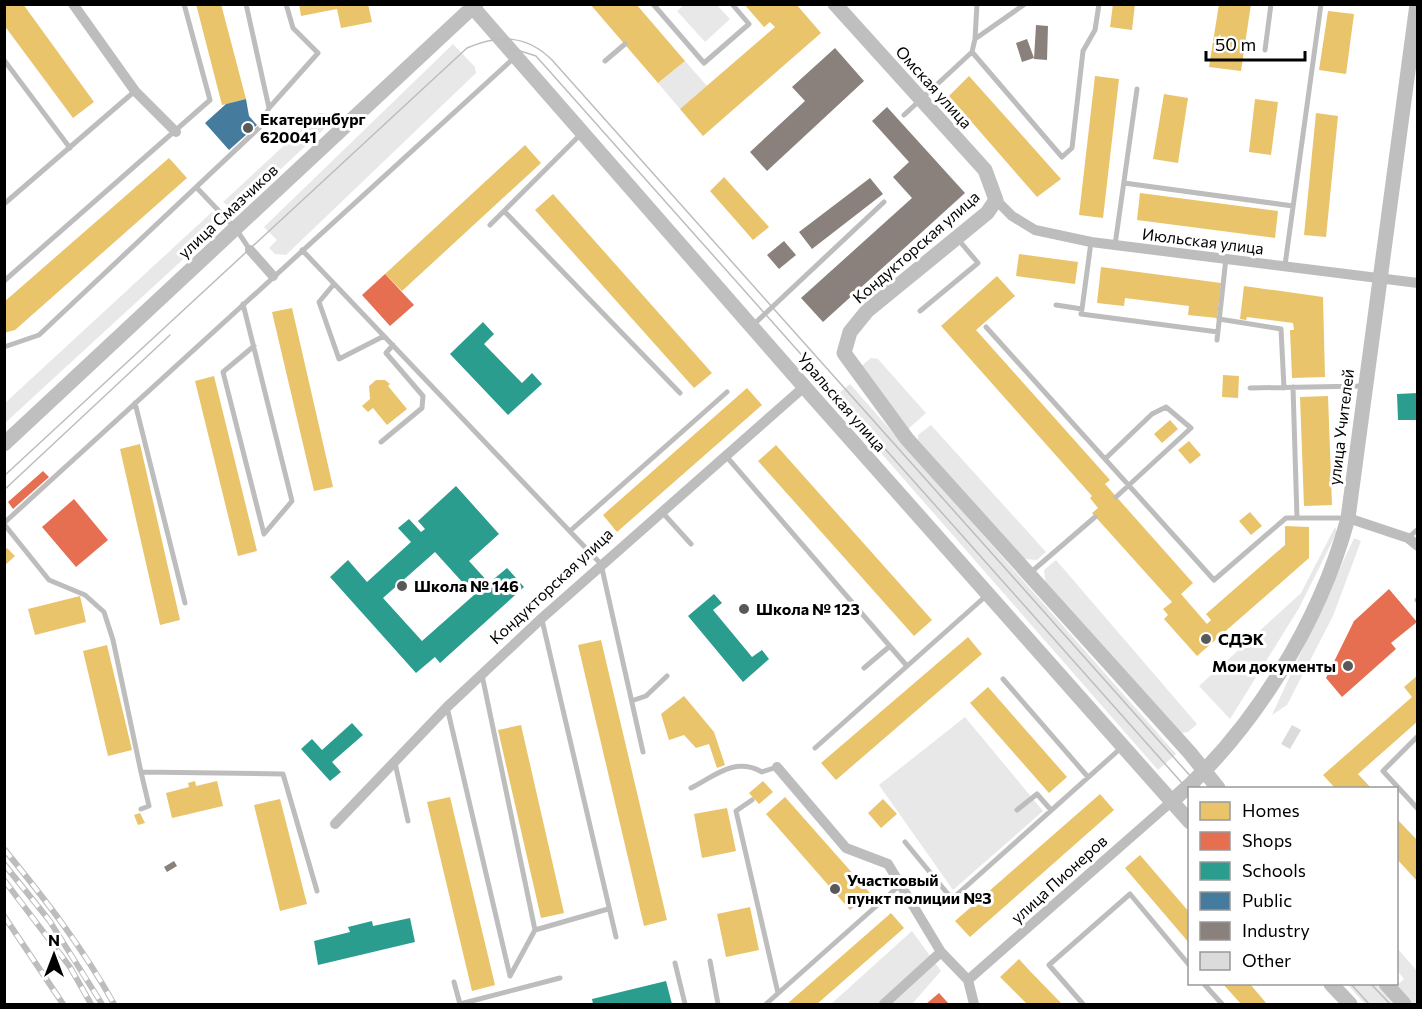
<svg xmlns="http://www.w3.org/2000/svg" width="1422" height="1009" font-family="Commissioner,sans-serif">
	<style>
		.green { fill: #e8e8e8 }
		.homes { fill: #e9c46a }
		.shops { fill: #e76f51 }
		.schools { fill: #2a9d8f; fill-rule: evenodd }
		.public { fill: #457b9d }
		.industry { fill: #8a817c }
		.building { fill: #dbdbdb }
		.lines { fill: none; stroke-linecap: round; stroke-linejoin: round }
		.lane { stroke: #bdbdbd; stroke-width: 5 }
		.street { stroke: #bdbdbd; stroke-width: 10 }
		.secondary { stroke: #bfbfbf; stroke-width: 15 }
		.tram { stroke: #bdbdbd; stroke-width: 1.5 }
		.rail-casing { stroke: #bdbdbd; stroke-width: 6 }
		.rail { stroke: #fff; stroke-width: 4; stroke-dasharray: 11; stroke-linecap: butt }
		.poi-dot { fill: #595959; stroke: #fff; stroke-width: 2 }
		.labels { text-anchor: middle; stroke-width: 6; stroke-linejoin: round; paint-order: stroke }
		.street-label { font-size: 16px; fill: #000; stroke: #fff }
		.poi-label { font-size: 16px; font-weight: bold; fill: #000; stroke: #fff; text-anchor: start }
	</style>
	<rect width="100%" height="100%" fill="#fff"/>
	<path class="green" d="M684 5H717L730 19 705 42 677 11Z
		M453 44 475 67 476 73 286 255 275 254 269 248 277 240 264 227Z
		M685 61 707 86 680 109 658 83Z
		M319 113 332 114 326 127 239 208H231L223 202Z
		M212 212 217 219 215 230 5 423V403Z
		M871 358 878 359 926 413 908 429 859 368Z
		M850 384 1176 754 1158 770 833 398Z
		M931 425 1046 552 1037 560 1024 559 918 440V435Z
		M1335 527 1337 532 1299 608 1230 719 1199 686 1301 593Z
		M1354 538 1361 541 1333 616 1287 705 1272 715Z
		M1056 560 1197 724 1188 732 1181 733 1046 587 1044 570Z
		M965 717 1043 811 953 890 879 785Z
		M912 931 941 971 912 1004H831Z
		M1397 948 1417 971V1004L1410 1002 1396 986 1404 979 1397 970Z
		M1347 984H1376L1393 1004H1365Z"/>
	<path class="homes" d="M4 4H23L94 102 73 118 4 25Z
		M196 4H221L246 99 222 105Z
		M299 4H368L372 22 341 28 337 9 301 16Z
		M590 4H636L685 61 658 83Z
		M744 4H796L821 33 703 136 680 109 775 27 770 22 764 27Z
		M1113 4H1135L1132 30 1110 27Z
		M1219 4H1251L1241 71 1209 67Z
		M1328 11 1354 14 1346 74 1319 70Z
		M969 76 1061 179 1037 197 949 96Z
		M1095 76 1119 79 1103 218 1079 215Z
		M1164 94 1188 98 1178 163 1153 159Z
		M1255 99 1278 102 1271 155 1249 152Z
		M1316 113 1338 116 1326 237 1304 235Z
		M525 145 541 163 402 291 385 274Z
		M169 158 187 178 15 330 4 333V302Z
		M724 177 769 227 753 240 710 191Z
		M1140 193 1278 211 1275 238 1137 220Z
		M553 194 712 373 694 388 535 210Z
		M1019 254 1078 262 1075 284 1016 276Z
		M1101 267 1221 283 1217 318 1188 315 1189 306 1125 298 1124 306 1097 303Z
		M997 276 1015 296 976 330 1110 480 1105 484 1193 583 1181 594 1207 624 1211 620 1206 614 1285 545V526L1309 527V558L1197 656 1164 619 1168 615 1163 609 1172 602 1092 513 1098 508 1090 498 1092 496 941 326Z
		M1244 286 1323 297 1325 377 1292 378 1290 330H1294L1293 323 1247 317 1246 320 1240 319Z
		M292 308 333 487 314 491 272 312Z
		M1223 375 1239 376 1238 398 1222 397Z
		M214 376 257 551 238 556 195 381Z
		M376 380H385L390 384 388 386 407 409 387 425 373 408 368 412 362 406 370 399 369 386Z
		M747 388 762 405 617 532 603 515Z
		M1328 396 1332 505 1304 506 1300 397Z
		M1170 420 1178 429 1162 443 1154 434Z
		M1189 441 1201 455 1190 464 1178 450Z
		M140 444 180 620 160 625 120 449Z
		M776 445 932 620 914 636 758 461Z
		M1250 512 1262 526 1251 535 1239 521Z
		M7 548 15 556 4 566V551Z
		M80 596 86 622 35 635 28 609Z
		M968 637 982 654 836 780 821 763Z
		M601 640 667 920 644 926 578 645Z
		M107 645 132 750 108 756 83 651Z
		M1418 675V721L1358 774 1371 788H1335L1323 775 1412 697 1404 687Z
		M988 687 1067 777 1049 793 970 703Z
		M684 696 714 732 725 765 717 768 709 744 696 748 684 735 669 740 661 714Z
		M521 725 564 913 541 918 498 730Z
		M195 781 196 786 217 781 223 806 172 818 166 793 189 787 188 783Z
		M763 781 773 792 759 804 749 793Z
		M1100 794 1114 810 970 937 955 921Z
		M450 797 495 985 472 991 427 802Z
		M785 797 870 893 850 910 766 814Z
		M280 799 307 904 280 911 254 805Z
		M883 799 897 814 881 828 868 813Z
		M727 808 736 851 702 858 694 814Z
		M140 813 145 823 138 825 134 815Z
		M1396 818 1418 841V882L1396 858Z
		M1140 855 1190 913V944L1125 868Z
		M750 907 759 950 726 957 717 914Z
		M891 913 904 928 817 1004H787Z
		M1019 959 1029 970 1062 1004H1027L1000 977Z
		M1223 984H1250L1267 1004H1241Z"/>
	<path class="shops" d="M385 274 414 305 390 326 362 295Z
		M43 471 49 477 13 509 8 502Z
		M74 499 108 540 76 567 42 527Z
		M1389 589 1417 622 1391 643 1396 649 1342 697 1326 678 1354 621Z
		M939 993 949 1004H926Z"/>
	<path class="schools" d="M483 322 494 334 484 344 522 383 532 373 542 384 508 415 450 354Z
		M1418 393V420H1398L1397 394Z
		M456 486 499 534 469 561 489 583 507 568 524 587 440 663 435 657 416 673 330 577 348 560 367 582 411 542 398 528 409 519 421 532 425 529 418 521ZM435 552 474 595 422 641 383 598Z
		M714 594 722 603 713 610 752 657 762 650 769 659 743 682 688 616Z
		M352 723 363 735 332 762 341 772 330 781 301 749 312 739 322 750Z
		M410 918 415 942 318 965 314 941 350 932 348 927 372 921 373 926Z
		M666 981 672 1004H593L592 999Z"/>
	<path class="public" d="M246 99 249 116 257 125 229 150 205 123 226 104Z"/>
	<path class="industry" d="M1036 25 1048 26 1047 60 1034 59Z
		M1027 39 1034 58 1022 62 1016 43Z
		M835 48 864 81 767 171 750 152 805 101 792 87Z
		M887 107 965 193 823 322 801 298 912 198 893 177 909 162 872 121Z
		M870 178 883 194 812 249 799 232Z
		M784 241 796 255 779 269 767 255Z
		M174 861 177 866 167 872 164 867Z"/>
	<path class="building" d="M1292 725 1301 730 1290 749 1281 744Z"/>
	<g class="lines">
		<path class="lane" d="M653 4 704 63 749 24 732 4
			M975 39 977 4
			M1265 50 1271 4
			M972 52 1062 157 1072 148 1083 51 1095 30 1099 4
			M4 60 70 148
			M605 61 625 44
			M269 108 318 53 293 28 286 4
			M904 115 972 52 975 39 1025 4
			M1124 183 1293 206
			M197 188 236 229 250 250
			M4 204 135 91
			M504 211 680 393
			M490 225 581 134
			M1115 245 1137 89
			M302 250 601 564 643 752
			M1285 265 1321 4
			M4 281 210 100 184 4
			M334 284 319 302 339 359 384 336
			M243 304 292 501 264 534 223 372 254 346
			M1056 305 1082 309 1091 242
			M1082 309 1081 314 1218 332
			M920 311 978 263 957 238
			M1219 319 1281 329 1284 388
			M752 326 884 202
			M986 327 1214 580 1286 518H1346
			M1217 340 1226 258
			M4 347 39 335 260 127 269 108 246 4
			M1293 387 1297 518
			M1250 388 1364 386
			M135 403 185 603
			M381 442 422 408 423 396 386 353 393 345
			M726 456 907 666
			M1105 459 1152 414 1166 407 1191 428 1116 497
			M662 512 691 544
			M4 523 515 57
			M4 524 49 580 85 595 104 612 113 640 141 772 283 774 317 891
			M570 531 727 392
			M1408 538 1418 529
			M1030 573 1095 517
			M1417 600H1418
			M542 620 616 937
			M864 668 890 646
			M482 675 535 930 608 909
			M1003 679 1088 777
			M634 700 646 696 667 676
			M447 707 510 976
			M1418 736 1383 771 1418 809
			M815 748 987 595
			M395 763 408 821
			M691 788C716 775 735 757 762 772L777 767
			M752 800 736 811 778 993
			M141 809 149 806 141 772
			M1017 810 1037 794 1051 810
			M905 842 952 899 1121 748
			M710 961 718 1004
			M675 963 685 1004
			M510 976 535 930
			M454 982 460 1004 560 978
			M1204 984 1222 1004
			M766 1004 900 885
			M1083 1004 1049 965 1130 894 1190 966"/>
		<path class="street" d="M73 4 135 91 176 132
			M996 200 1012 216 1035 230 1091 242 1418 283
			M250 250 273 276
			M1348 518 1408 538 1418 546
			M777 767 846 848 888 864 941 952 968 980 974 1004
			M335 824 447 707 542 618 804 387
			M968 980 1171 802
			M884 1004 941 952"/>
		<path class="secondary" d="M470 4 815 399 1190 822
			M835 4 985 170 996 200 987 213 867 311 850 332 844 353 907 439 1190 753 1218 788
			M4 444 476 4
			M1171 802C1253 732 1320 622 1348 518L1417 4
			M1331 984 1350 1004
			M1386 984 1404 1004"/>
		<path class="tram" d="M511 48 536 56 1190 792
			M4 476 467 48C499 34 527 35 552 60L1201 788
			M4 490 170 335
			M1351 984 1369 1004
			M1371 984 1390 1004"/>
		<defs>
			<path id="rail" d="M4 849C45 899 83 948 114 1004
				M4 864 49 920 102 1004
				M4 880 70 967 91 1004
				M4 916 63 1004"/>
		</defs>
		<use href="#rail" class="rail-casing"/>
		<use href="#rail" class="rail"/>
	</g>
	<g class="poi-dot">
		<circle cx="248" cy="128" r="6"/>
		<circle cx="402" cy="586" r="6"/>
		<circle cx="744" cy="609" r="6"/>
		<circle cx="1206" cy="639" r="6"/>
		<circle cx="1348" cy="666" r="6"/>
		<circle cx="835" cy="889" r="6"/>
	</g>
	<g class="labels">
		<g class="street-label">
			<text transform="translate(934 87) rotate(48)" y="6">Омская улица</text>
			<text transform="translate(228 211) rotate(-43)" y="6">улица Смазчиков</text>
			<text transform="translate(1203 241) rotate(7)" y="6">Июльская улица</text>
			<text transform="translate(916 247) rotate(-41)" y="6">Кондукторская улица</text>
			<text transform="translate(842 402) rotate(49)" y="6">Уральская улица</text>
			<text transform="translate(1341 427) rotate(-83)" y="6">улица Учителей</text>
			<text transform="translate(551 586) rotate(-43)" y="6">Кондукторская улица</text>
			<text transform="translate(1059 879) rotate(-42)" y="6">улица Пионеров</text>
		</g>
		<g class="poi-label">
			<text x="260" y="125">Екатеринбург<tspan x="260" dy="18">620041</tspan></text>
			<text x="414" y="592">Школа № 146</text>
			<text x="756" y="615">Школа № 123</text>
			<text x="1218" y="645">СДЭК</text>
			<text x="1336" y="672" text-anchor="end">Мои документы</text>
			<text x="847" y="886">Участковый<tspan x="847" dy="18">пункт полиции №3</tspan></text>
		</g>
	</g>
	<rect width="1422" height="1009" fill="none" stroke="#000000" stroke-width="12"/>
	<rect x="1188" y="787" width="210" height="198" fill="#ffffff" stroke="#999999" stroke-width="1.5"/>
	<rect x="1200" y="802" width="30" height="18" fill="#e9c46a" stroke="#999999" stroke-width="1.5"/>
	<text x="1242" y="817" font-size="18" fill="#000000">Homes</text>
	<rect x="1200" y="832" width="30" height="18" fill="#e76f51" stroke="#999999" stroke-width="1.5"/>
	<text x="1242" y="847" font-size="18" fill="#000000">Shops</text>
	<rect x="1200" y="862" width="30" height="18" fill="#2a9d8f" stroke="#999999" stroke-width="1.5"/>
	<text x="1242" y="877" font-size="18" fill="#000000">Schools</text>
	<rect x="1200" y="892" width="30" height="18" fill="#457b9d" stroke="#999999" stroke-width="1.5"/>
	<text x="1242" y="907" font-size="18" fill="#000000">Public</text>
	<rect x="1200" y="922" width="30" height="18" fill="#8a817c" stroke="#999999" stroke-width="1.5"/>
	<text x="1242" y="937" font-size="18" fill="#000000">Industry</text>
	<rect x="1200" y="952" width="30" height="18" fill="#dbdbdb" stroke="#999999" stroke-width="1.5"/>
	<text x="1242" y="967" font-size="18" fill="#000000">Other</text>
	<g transform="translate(54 955)" stroke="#ffffff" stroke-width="4.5" paint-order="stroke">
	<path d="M0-4.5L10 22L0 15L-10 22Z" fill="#000000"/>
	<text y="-9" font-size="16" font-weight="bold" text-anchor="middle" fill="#000000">N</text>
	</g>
	<path d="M1206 51v9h99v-9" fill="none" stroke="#000000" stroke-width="3"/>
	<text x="1215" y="51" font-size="18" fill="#000000" stroke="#ffffff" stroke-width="4.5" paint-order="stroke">50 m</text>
</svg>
